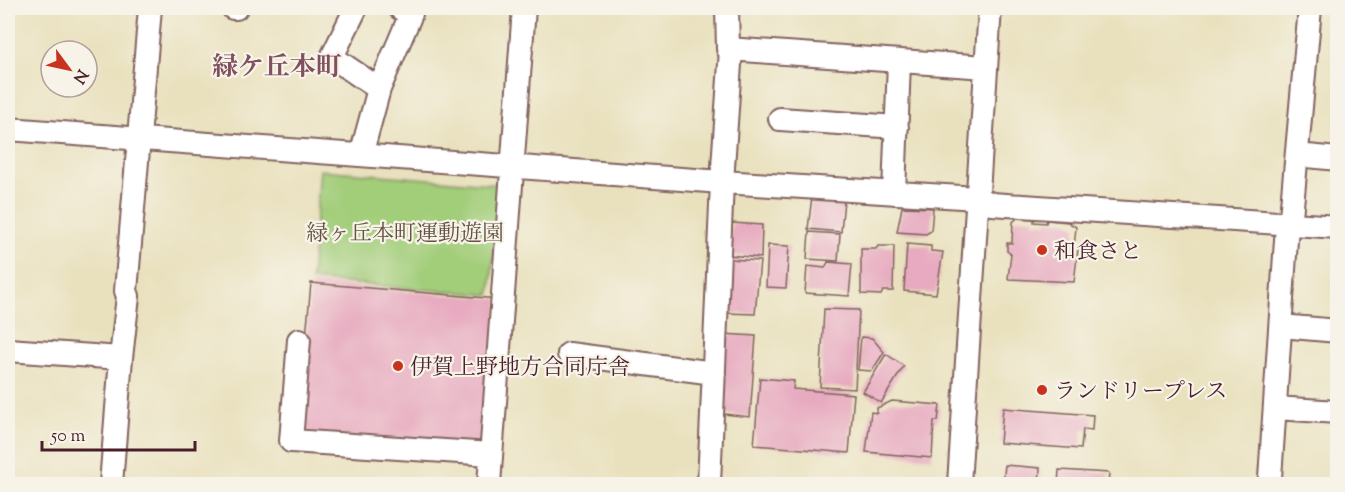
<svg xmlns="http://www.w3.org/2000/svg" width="1345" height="492" font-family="'Sorts Mill Goudy','Noto Serif JP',serif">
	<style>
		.green { fill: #a2cd79; stroke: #767652; stroke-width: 1.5 }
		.building { fill: #e7aac0 }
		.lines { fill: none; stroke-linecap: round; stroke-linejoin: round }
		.minor-casing { stroke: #82635e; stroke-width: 26 }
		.minor { stroke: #fff; stroke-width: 22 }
		.poi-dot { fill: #c8321e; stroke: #f7f3e8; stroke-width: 2 }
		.labels { text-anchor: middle; stroke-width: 4.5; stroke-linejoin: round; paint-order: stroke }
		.park-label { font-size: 22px; fill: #645342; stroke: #f7f3e8 }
		.poi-label { font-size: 22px; fill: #4a1f2b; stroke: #f7f3e8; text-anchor: start }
		.quarter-label { font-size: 26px; font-weight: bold; fill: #81505f; stroke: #f7f3e8 }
	</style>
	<rect width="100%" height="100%" fill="#f7f3e8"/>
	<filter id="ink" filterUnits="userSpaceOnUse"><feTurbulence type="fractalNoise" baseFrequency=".0167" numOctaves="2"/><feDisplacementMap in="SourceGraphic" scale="12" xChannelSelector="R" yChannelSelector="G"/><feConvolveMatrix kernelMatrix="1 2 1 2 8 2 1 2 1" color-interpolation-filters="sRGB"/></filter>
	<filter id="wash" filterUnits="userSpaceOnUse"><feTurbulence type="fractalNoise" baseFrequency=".008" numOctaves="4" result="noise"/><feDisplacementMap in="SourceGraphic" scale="24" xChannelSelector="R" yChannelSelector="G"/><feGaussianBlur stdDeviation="1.35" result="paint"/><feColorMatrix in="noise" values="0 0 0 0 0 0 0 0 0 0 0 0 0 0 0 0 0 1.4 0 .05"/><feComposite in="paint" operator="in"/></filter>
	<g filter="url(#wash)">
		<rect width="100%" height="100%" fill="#e9e1be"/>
		<path class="green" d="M320 170 500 185 490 295 311 280Z"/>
		<g id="blocks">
			<path class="building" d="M812 196 844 200 841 232 808 229Z
				M902 207 933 208 931 231 926 234 897 232Z
				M1017 218 1034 219V222L1046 223 1047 220 1068 222 1076 227 1074 247 1078 249 1074 282 1008 279 1011 254 1007 251V243H1012L1013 222Z
				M732 223 762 225 761 258 729 255Z
				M809 232 840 234 838 261 807 259Z
				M907 244 931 246V251L943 252 936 294 904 291Z
				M768 245 789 246 786 288 766 287Z
				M878 246H894L893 291H883L881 295 861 294V249H876Z
				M729 259 760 261 755 314 725 313Z
				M828 262 852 264 849 296 805 293 807 266 825 268Z
				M311 283 498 299 486 449 297 434Z
				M824 309 859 310 855 389 820 387Z
				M722 334 756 336 750 417 715 413Z
				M861 337 872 338 884 352 872 371 858 370Z
				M886 354 904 366 881 403 863 392Z
				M760 378 794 381 793 389 854 394 849 453 754 445Z
				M892 401 940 405 938 421H934L932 458 866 452 871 412 877 413V408Z
				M1003 408 1093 415 1092 430 1083 429 1081 449 1000 443Z
				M1005 465 1040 468 1039 484H1003Z
				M1059 470 1109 473 1108 484H1058Z"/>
		</g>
	</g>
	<g filter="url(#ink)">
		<use href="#blocks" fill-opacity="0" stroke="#82635e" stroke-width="1.5"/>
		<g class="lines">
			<defs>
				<path id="minor" d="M233 8H236
					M356 8 332 57 379 89
					M727 8 728 49 986 67
					M780 119 897 127
					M8 129 722 182 977 198 992 204 1338 227
					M361 155 379 89 411 14 400 8
					M1297 155 1338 159
					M894 193 899 62
					M1281 326 1338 331
					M299 340 291 441 491 454
					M8 350 121 358 111 484
					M569 354 714 373
					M121 358 128 296 126 291 150 8
					M1275 408 1338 412
					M1270 478 1287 225 1291 217 1310 8
					M489 484 524 8
					M709 484 722 182 731 49
					M959 484 990 8"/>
			</defs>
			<use href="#minor" class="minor-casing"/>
			<use href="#minor" class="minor"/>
		</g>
	</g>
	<g class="poi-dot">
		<circle cx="1042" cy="250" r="6"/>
		<circle cx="398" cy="366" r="6"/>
		<circle cx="1042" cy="390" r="6"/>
	</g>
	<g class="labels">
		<g class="park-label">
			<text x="405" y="240">緑ヶ丘本町運動遊園</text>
		</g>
		<g class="poi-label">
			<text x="1054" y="258">和食さと</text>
			<text x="410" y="374">伊賀上野地方合同庁舎</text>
			<text x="1054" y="398">ランドリープレス</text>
		</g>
		<g class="quarter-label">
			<text x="277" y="75">緑ケ丘本町</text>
		</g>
	</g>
	<rect width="1345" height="492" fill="none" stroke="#f7f3e8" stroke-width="30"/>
	<g transform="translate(69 69) rotate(123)"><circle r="28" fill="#f7f3e8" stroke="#b29e9c" stroke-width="1.5"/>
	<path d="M0-4.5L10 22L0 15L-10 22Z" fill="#c8321e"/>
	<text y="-9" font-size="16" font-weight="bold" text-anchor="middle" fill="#4a1f2b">N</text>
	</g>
	<path d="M42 441v9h153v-9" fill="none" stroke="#4a1f2b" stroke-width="3"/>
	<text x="51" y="441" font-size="18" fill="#4a1f2b" stroke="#f7f3e8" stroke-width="4.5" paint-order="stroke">50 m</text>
</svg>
